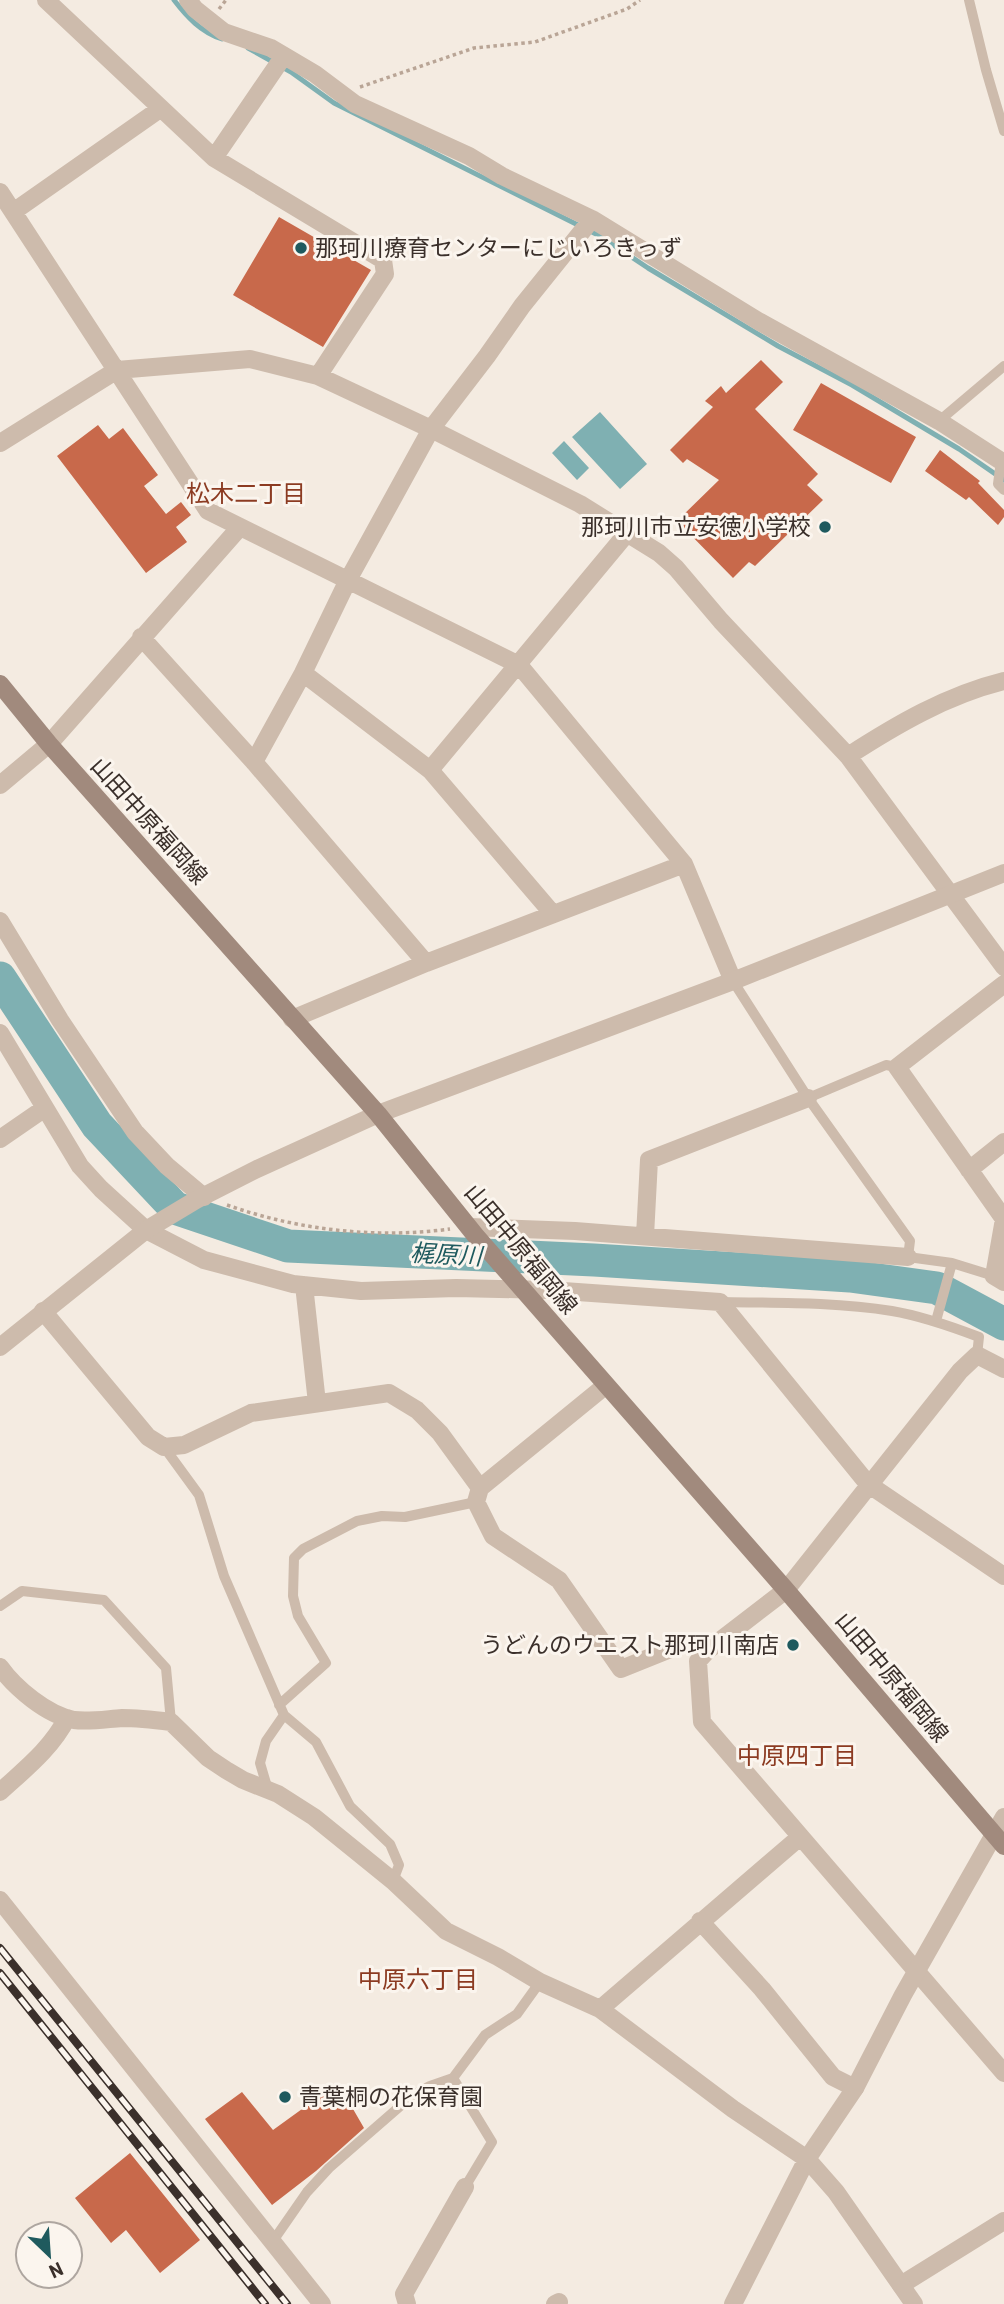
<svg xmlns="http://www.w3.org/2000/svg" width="1004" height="2304" font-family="Barlow,'Noto Sans JP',sans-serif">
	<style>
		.water { fill: #7fb0b2 }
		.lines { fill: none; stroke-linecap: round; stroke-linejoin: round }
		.stream { stroke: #7fb0b2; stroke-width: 5 }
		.river { stroke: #7fb0b2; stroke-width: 33 }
		.building { fill: #c8694b }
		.path { stroke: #b9a596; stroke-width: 3.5; stroke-dasharray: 3.5 3.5; stroke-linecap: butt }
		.service { stroke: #cdbbac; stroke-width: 10 }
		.minor { stroke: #cdbbac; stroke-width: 18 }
		.tertiary { stroke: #cdbbac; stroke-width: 18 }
		.secondary { stroke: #a18a7d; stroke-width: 18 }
		.rail-casing { stroke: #3b302b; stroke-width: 8 }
		.rail { stroke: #fbf5ee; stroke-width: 5; stroke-dasharray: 16; stroke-linecap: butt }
		.poi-dot { fill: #1f5a5e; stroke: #fbf5ee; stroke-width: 2.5 }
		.labels { text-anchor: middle; stroke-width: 6; stroke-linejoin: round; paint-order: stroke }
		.poi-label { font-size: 23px; fill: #3b302b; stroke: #fbf5ee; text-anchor: start }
		.street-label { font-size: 23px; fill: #3b302b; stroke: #fbf5ee }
		.neighbourhood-label { font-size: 24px; fill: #8c3b22; stroke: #fbf5ee }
		.water-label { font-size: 24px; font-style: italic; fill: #1f5a5e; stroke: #fbf5ee }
	</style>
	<rect width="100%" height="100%" fill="#f4ebe1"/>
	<path class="water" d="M600 412 647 464 620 489 572 437Z
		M564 441 589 468 577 480 552 453Z"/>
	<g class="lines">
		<path class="stream" d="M174 0C187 17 201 32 222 39
			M248 48 291 72 334 103 600 236 648 268 778 346 852 385 959 449 1004 480"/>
		<path class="river" d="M0 978 97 1125 175 1208 288 1246 594 1260 850 1276 937 1288 1004 1324"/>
	</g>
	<path class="building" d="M279 217 371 270 323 347 233 295Z
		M761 360 783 382 755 409 818 474 807 485 823 500 755 566 749 562 733 578 677 521 719 480 687 459 683 463 670 450 713 407 705 401 721 386 726 393Z
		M821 383 916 437 891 483 793 430Z
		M98 425 109 439 123 428 158 475 144 486 166 514 181 502 191 515 176 527 187 542 146 573 57 456Z
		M940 450 980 481 978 483 1004 510V517L998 525 969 497 966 500 925 471Z
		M338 2083 364 2128 316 2171 272 2205 205 2119 242 2092 273 2130Z
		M130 2153 200 2240 160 2273 126 2230 111 2243 75 2198Z"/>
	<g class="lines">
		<path class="path" d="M219 9 226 0
			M360 87 474 48 535 42 627 9 640 0
			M227 1205C298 1230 375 1239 450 1229"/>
		<path class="service" d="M969 0 986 70 1004 131
			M939 421 1004 366
			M1001 461 998 484 1004 490
			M733 981 808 1098 910 1241 908 1257 952 1263 994 1276
			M808 1098 886 1065 897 1067
			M720 1302C777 1303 835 1302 892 1311 922 1316 950 1326 979 1337L977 1355
			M936 1321 952 1263
			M164 1447 199 1495 224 1576 284 1715 316 1742 350 1806 390 1844 399 1865 393 1881
			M0 1606 22 1591 104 1600 166 1668 171 1722
			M279 1705 326 1663 298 1616 293 1596 294 1558 303 1549 357 1521 382 1516 405 1517 476 1502
			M268 1790 260 1763 266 1741 284 1715
			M453 2078 492 2142 465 2187
			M273 2241 307 2192 329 2168 413 2095 430 2086 453 2078 485 2035 517 2014 540 1982"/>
		<path class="minor" d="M46 0 214 158 383 260 385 274 318 376
			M188 0 195 9 224 32 271 48 315 74 355 104 469 156 502 176 592 219 760 322 939 421 1004 463
			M214 158 283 57
			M0 192 208 511 519 665 684 864 733 981
			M13 212 160 109
			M0 443 117 370 250 359 318 376 431 429 580 504 659 553 676 568 721 621 848 756 1004 967
			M141 637 254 762 426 963
			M303 673 430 770 553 914
			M848 756C896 725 947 695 1004 681
			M254 762 303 673 348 580 431 429 487 356 522 306 592 219
			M430 770 628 532
			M0 785 49 744 240 527
			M0 921 60 1020 135 1132 167 1166 204 1197
			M1004 984 897 1067 1004 1219 994 1276 1004 1282
			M292 1019 426 963 684 864
			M0 1033 80 1166 101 1189 146 1230 204 1260 293 1284 361 1291 456 1288 549 1290 720 1302 868 1484 1004 1576
			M0 1139 45 1108
			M969 1170 1004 1142
			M470 1227 575 1231 908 1257
			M645 1236 649 1160 808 1098
			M304 1285 317 1403
			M43 1311 148 1437 164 1447 184 1445 251 1413 389 1393 417 1410 440 1433 480 1488
			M1004 1369 977 1355 960 1371 786 1590 708 1650 698 1661 702 1722 1004 2073
			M605 1386 480 1488 476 1502 493 1536 559 1580 621 1669 688 1642 708 1650
			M0 1667C15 1688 47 1715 74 1720 89 1722 107 1719 122 1718 139 1718 155 1720 171 1722L208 1758 226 1770 243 1780 278 1794 314 1817 393 1881 446 1931 498 1957 540 1982 600 2009 733 2109 807 2159 733 2304
			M0 1792C25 1769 51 1749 67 1718
			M700 1921 762 1989 833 2077 855 2088
			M600 2009 800 1837
			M901 2285 1004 2221
			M407 2304 404 2294 465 2187
			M555 2304 559 2302"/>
		<path class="tertiary" d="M0 1347 146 1230 196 1200 257 1169 378 1114 733 981 1004 873
			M0 1900 322 2304
			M914 2304 836 2192 807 2159 855 2088 903 1995 1004 1817"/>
		<path class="secondary" d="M0 684 49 744 378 1114 475 1235 786 1590 1004 1846"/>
		<defs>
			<path id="rail" d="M0 1948 287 2304
				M0 1973 265 2304"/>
		</defs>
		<use href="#rail" class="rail-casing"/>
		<use href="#rail" class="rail"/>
	</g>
	<g class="poi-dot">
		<circle cx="301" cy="248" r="7"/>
		<circle cx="825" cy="527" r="7"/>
		<circle cx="793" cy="1645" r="7"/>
		<circle cx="285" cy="2097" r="7"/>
	</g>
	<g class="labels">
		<g class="poi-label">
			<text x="315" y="256">那珂川療育センターにじいろきっず</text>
			<text x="811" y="535" text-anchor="end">那珂川市立安徳小学校</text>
			<text x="779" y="1653" text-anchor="end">うどんのウエスト那珂川南店</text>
			<text x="299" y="2105">青葉桐の花保育園</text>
		</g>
		<g class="street-label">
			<text transform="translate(149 821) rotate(48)" y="8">山田中原福岡線</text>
			<text transform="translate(521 1249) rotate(50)" y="8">山田中原福岡線</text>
			<text transform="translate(892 1677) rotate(50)" y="8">山田中原福岡線</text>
		</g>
		<g class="neighbourhood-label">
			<text x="246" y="502">松木二丁目</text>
			<text x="797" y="1764">中原四丁目</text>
			<text x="418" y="1988">中原六丁目</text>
		</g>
		<g class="water-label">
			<text transform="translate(446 1255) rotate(3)" y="8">梶原川</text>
		</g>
	</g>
	<g transform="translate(49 2255) rotate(155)"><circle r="33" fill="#fbf5ee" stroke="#aea6a0" stroke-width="2"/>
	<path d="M0-5L12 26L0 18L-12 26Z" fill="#1f5a5e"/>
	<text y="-10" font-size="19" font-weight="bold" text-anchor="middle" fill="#3b302b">N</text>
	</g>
</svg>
